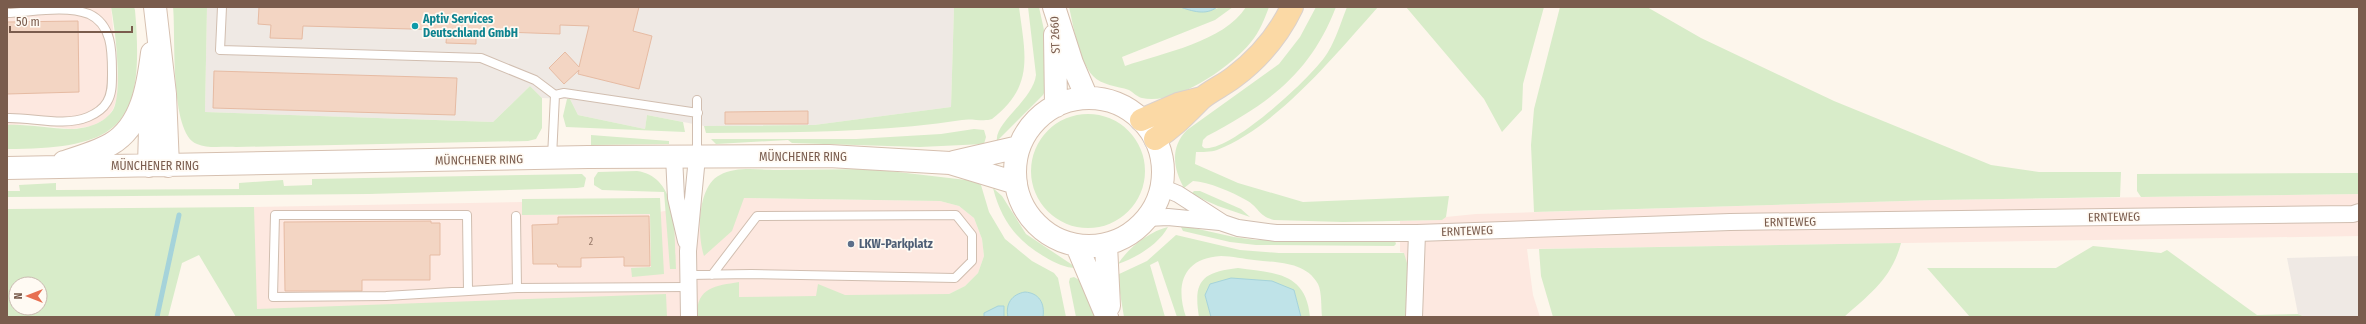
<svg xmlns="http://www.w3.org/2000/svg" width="2366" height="324" font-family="'Fira Sans Condensed',sans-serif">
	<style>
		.commercial { fill: #fde8e0 }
		.industrial { fill: #efe9e4 }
		.green { fill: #d8ecc9; fill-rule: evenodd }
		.water { fill: #bfe3e8; stroke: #a5d3da }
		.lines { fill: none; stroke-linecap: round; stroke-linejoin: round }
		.stream { stroke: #a5d3da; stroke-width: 5 }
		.building { fill: #f3d5c3; stroke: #e6bba3 }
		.lane-casing { stroke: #d1beb0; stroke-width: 10 }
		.street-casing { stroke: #d1beb0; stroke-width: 18 }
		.secondary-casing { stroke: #d6c0b0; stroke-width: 24 }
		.primary-casing { stroke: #dad1cd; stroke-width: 24 }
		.lane { stroke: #fff; stroke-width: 8 }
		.street { stroke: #fff; stroke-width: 16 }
		.secondary { stroke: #fff; stroke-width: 22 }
		.primary { stroke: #fbd9a5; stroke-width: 22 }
		.culture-dot { fill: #0f9aa8; stroke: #fffaf3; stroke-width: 1.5 }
		.service-dot { fill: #5c6f8a; stroke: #fffaf3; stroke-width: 1.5 }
		.labels { text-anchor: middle; stroke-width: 3.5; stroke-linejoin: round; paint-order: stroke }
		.number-label { font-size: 10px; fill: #987a6a }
		.culture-label { font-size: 12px; font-weight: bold; fill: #0d838f; stroke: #fffaf3; text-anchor: start }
		.street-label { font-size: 12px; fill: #7a5c4d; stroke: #fffaf3 }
		.service-label { font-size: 12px; font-weight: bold; fill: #4e5e75; stroke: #fffaf3; text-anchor: start }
	</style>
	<rect width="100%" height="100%" fill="#fdf6ec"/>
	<path class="commercial" d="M7 7H111L118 79 117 98 113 109 107 118 92 126 72 129 28 124 7 125Z
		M2359 194V236L1527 249 1533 295 1540 317H1407L1404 253 1400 252V221L1441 220 1446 217 1476 214 1936 200Z
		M744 198 940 201 959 206 974 218 982 239 984 256 978 273 965 286 949 294 954 317H248L247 234 254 207 522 202V215L650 214 708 202Z"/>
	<path class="industrial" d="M207 7H954L951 107 814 125 704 126 647 115 645 129 578 115 570 99 542 98 530 86 493 122 205 112Z
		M2359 256V317H2305L2298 314 2287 258Z"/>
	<path class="green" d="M111 7H134L135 10C145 125 122 149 7 149V125C29 124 49 129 71 129 86 129 105 123 113 110 123 92 115 28 111 7Z
		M173 7H207L205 112 493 122 530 86 542 98V128L536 139 528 141 236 147C224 146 208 149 197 144 169 134 176 33 173 7Z
		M954 7H1019C1025 54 1035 86 992 119 984 122 971 118 962 120 878 133 791 132 706 133L704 126 814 125 951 107Z
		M1028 7H1039C1044 31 1056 74 1043 95L997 141C994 123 1033 100 1036 75Z
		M1069 7H1180C1205 15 1210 7 1233 7L1215 20 1122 57 1125 66C1162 53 1224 42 1246 7H1269C1265 18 1259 33 1251 42 1231 67 1175 106 1142 98 1137 97 1133 92 1129 90 1117 86 1101 85 1093 76 1078 59 1074 28 1069 7Z
		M1316 7H1336C1310 74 1269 103 1207 136L1203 140 1202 146 1204 148C1230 153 1315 75 1328 52 1336 39 1341 22 1347 7H1378C1335 55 1278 126 1217 150 1211 152 1202 152 1196 152L1195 164 1238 183 1303 202 1449 196 1446 217 1442 220 1343 222 1274 220C1258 216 1259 207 1246 200 1232 192 1209 182 1193 181L1184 188C1173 168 1170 147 1187 130L1279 64 1300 37Z
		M1406 7H1544L1523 84 1522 110 1502 132 1484 99Z
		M1560 7H1647L1701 38 1834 101 1991 165 2039 172H2121L2120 197 1936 200 1534 212 1531 145 1534 109Z
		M567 99H570L578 115 645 129 647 115 683 122 685 132 566 127 563 116Z
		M1031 171a57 57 0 1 1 114 0a57 57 0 1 1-114 0Z
		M974 129 984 130 986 137 984 144 920 147 792 143 788 140 716 144 711 139H856L941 134Z
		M591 135 669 141V144L591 145Z
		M872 169 975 181 981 185 989 212 1005 239 1032 261 1054 273 1058 278 1066 317H697C696 287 715 286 739 282V297L816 296 818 284 845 295 949 294 965 286 978 273 984 256 982 239 974 218 959 206 940 201 744 198 732 231 704 256C697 235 697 186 720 175 736 166 760 170 777 170 809 170 840 169 872 169Z
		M637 171C680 177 674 236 676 269H670L664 192 602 190 594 185V178L598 172Z
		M2359 173V194L2141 197 2137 191V174Z
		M582 174 586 178 584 187 577 188 369 194 7 197V191H20L19 185 56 183V190L239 189V183L283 180 284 186 312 185V179Z
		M993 188 1002 196 1026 234 1077 268C1065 268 1055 263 1045 257 1017 241 1001 220 993 188Z
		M1194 191H1200L1241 209 1250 217 1218 206 1191 194Z
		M660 198 664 274 632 277 631 268 651 267 650 214 522 215V199Z
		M254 207 257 309 666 294 667 317H236L199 255 182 263 168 317H7V209ZM16 284H40V308H16Z
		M1180 225 1234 237 1256 240 1390 241H1395L1396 244 1394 246 1256 245 1230 242 1183 231Z
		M1168 227C1159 244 1136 258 1118 264 1128 248 1150 231 1168 227Z
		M1176 235 1240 250 1279 253H1404L1407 263V317H1322C1321 308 1322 292 1318 284 1305 261 1277 263 1254 260 1244 259 1232 256 1221 256 1183 258 1175 285 1186 317H1177L1158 261 1150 265 1165 317H1124L1117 275 1147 261Z
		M1901 243C1892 278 1870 294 1844 317H1553L1541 276 1539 249Z
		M2093 246 2161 253 2167 250 2257 315 2298 314 2305 317H1970L1927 268H2056Z
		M1238 268C1274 273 1306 272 1310 317H1301L1294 290 1205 295 1211 317H1199C1193 281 1202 272 1238 268Z
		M1074 277 1081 281 1096 317H1076L1069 282 1070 278Z"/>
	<path class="water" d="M1180 7H1217C1206 16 1192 11 1180 7Z
		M1231 278 1272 281 1294 290 1301 317H1211L1205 295 1210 284Z
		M1025 292C1039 293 1045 303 1043 317H1008C1005 304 1012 294 1025 292Z
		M998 306H1004V317H984V313Z"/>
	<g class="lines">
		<path class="stream" d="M157 317 179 215"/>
	</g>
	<path class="building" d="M259 7H639L633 31 652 36 639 89 578 74 579 70 564 84 549 68 565 52 579 67 589 26 560 25V34L476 31V44L446 43 447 30 303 26 302 39 270 38 271 25 258 24Z
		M78 21 79 92 7 94V22Z
		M214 71 457 78 455 115 213 108Z
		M808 111V124H725V112Z
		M649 216 650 266H624V257L581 258V267H558L557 264H533L532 225 558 224V217Z
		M431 221V223H440V255H430V280H362V291H285L284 222Z"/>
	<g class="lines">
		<defs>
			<path id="lane" d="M222 7 220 50 481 58 535 80 555 95 552 157
				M7 13C32 12 65 5 89 14 113 25 112 53 112 75 112 84 112 94 107 102 103 109 95 114 88 117 64 127 32 117 7 118
				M555 95 564 93 698 113
				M697 100V156
				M516 216 517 288
				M688 275 751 274 955 278 972 261V235L956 215 757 216 712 275
				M468 290 467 215H275L273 297 386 296 517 288 688 287"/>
			<path id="street" d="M674 156 676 198 686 241
				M1161 187 1178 194 1223 223 1238 228 1276 233H1417L1730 222 2353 214 2359 212
				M1147 218 1168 217 1220 222
				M689 317 688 251 697 157
				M1414 317 1417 233"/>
			<path id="secondary" d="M155 7 165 94 168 166
				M1054 7 1072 63 1087 98
				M1055 35 1056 106
				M1015 172a74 74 0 1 1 148 0a74 74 0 1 1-148 0Z
				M64 162C80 157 97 152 111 144 142 126 148 85 152 53
				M954 162 1019 147
				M149 166 151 92
				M7 168 588 157 829 156 950 163 1016 183
				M1106 245 1109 306
				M1077 246 1107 317"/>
			<path id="primary" d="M1141 120 1178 104 1202 98
				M1155 139C1173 128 1186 114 1201 99 1210 91 1224 85 1234 77 1258 59 1279 34 1292 7"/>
		</defs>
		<use href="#lane" class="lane-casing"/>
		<use href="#street" class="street-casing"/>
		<use href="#secondary" class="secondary-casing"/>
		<use href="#primary" class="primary-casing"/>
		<use href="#lane" class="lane"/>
		<use href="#street" class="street"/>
		<use href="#secondary" class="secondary"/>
		<use href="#primary" class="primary"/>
	</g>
	<circle class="culture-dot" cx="415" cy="26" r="4"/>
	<circle class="service-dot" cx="851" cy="244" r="4"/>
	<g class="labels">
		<g class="number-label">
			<text x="591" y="245">2</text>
		</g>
		<g class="culture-label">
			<text x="423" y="23">Aptiv Services<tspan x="423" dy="14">Deutschland GmbH</tspan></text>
		</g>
		<g class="street-label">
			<text transform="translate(1055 35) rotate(-92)" y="4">ST 2660</text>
			<text x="803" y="161">MÜNCHENER RING</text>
			<text transform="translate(479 160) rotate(-1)" y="4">MÜNCHENER RING</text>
			<text x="155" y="170">MÜNCHENER RING</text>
			<text transform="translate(2114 217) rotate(-1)" y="4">ERNTEWEG</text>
			<text transform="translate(1790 222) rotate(-1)" y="4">ERNTEWEG</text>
			<text transform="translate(1467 231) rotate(-2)" y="4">ERNTEWEG</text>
		</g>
		<g class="service-label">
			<text x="859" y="248">LKW-Parkplatz</text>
		</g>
	</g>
	<rect width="2366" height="324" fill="none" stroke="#7a5c4d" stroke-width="16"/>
	<g transform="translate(28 296) rotate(270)"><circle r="19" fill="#fffaf3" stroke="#cabbb1"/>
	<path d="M0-3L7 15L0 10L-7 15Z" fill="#e76f51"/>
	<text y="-6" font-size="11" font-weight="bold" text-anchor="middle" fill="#7a5c4d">N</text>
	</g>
	<path d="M10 26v6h122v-6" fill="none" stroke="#7a5c4d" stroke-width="2"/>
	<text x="16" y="26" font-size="12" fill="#7a5c4d" stroke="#fffaf3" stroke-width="3" paint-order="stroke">50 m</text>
</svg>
